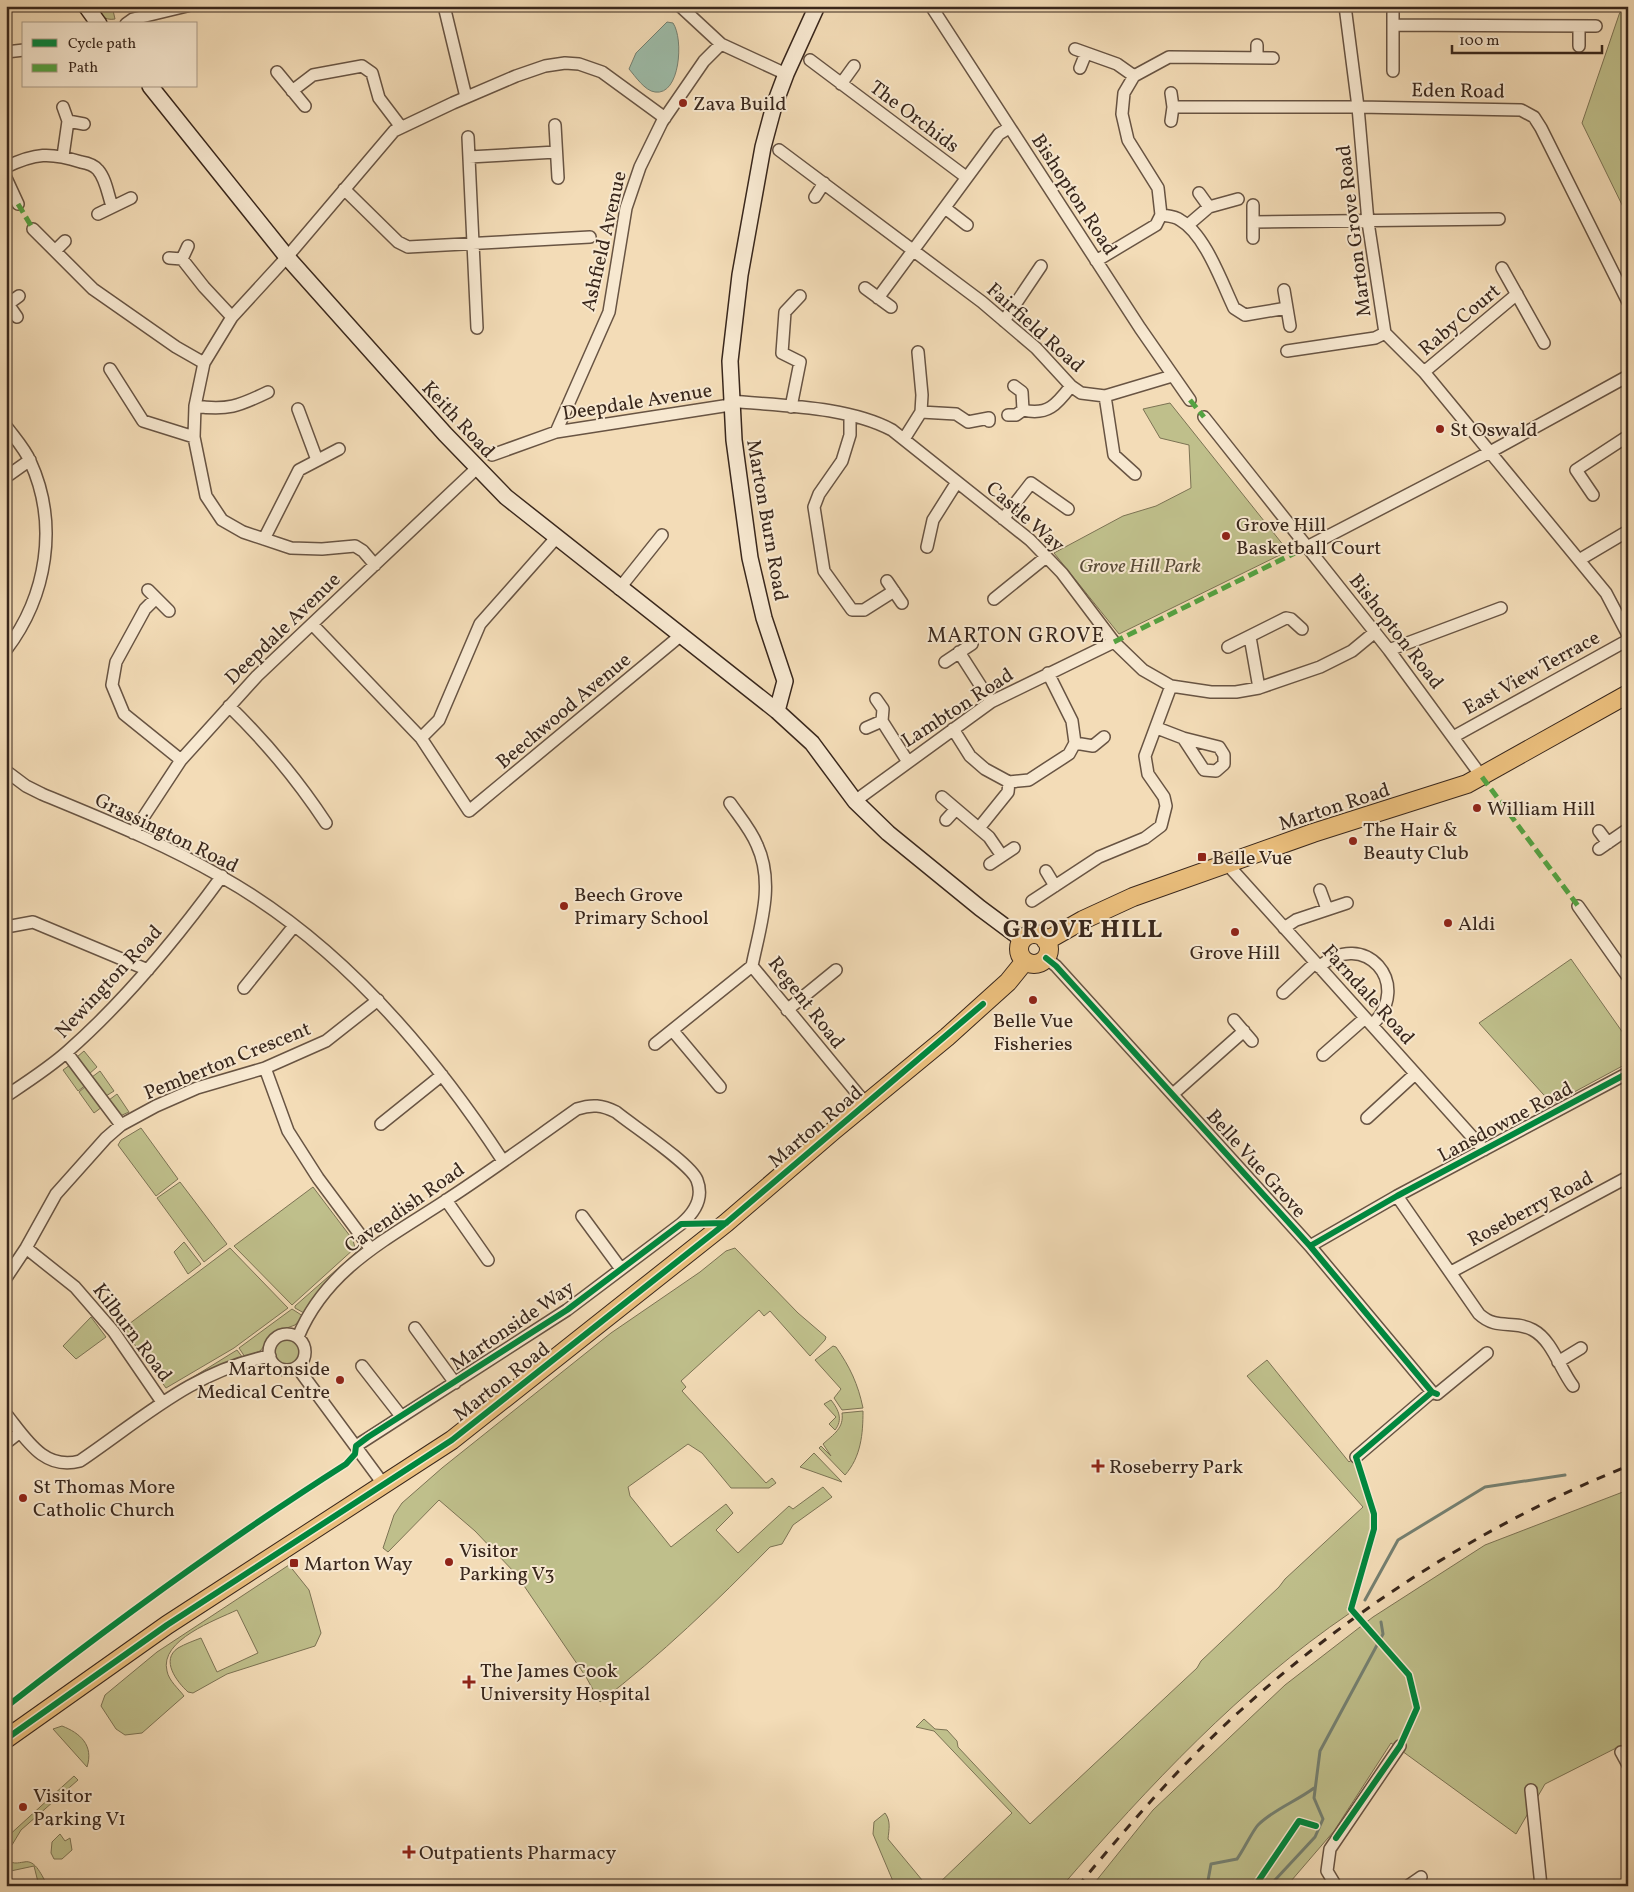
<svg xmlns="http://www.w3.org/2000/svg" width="1634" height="1892" font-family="Vollkorn,serif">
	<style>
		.green { fill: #bfbf8b; stroke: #7c7354 }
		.water { fill: #9dbca9; stroke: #758071 }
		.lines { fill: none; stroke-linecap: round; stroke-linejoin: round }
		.stream { stroke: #758071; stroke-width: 3 }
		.street-casing { stroke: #685443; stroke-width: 14 }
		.secondary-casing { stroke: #39271c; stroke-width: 18 }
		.primary-casing { stroke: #39271c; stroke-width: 20 }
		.street { stroke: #f7e8d0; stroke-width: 11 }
		.secondary { stroke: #f7e8d0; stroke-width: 15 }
		.primary { stroke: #eabe7c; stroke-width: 18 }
		.rail { stroke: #39271c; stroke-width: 3; stroke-dasharray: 9 9; stroke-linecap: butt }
		.quiet { stroke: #53a341; stroke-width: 5; stroke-dasharray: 10 5; stroke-linecap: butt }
		.cycleway-casing { stroke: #f7e8d0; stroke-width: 9 }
		.cycleway { stroke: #00873e; stroke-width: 6 }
		.poi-dot { fill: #8f2418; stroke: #f7e8d0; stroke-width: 2 }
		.labels { text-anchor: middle; stroke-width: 4; stroke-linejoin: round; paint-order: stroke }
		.street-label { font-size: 20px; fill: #39271c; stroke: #f7e8d0 }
		.poi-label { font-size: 20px; fill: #39271c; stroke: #f7e8d0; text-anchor: start }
		.park-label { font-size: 20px; font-style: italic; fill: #5a4d38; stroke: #f7e8d0 }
		.neighbourhood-label { font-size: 21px; letter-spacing: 1px; fill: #39271c; stroke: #f7e8d0 }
		.district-label { font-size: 25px; font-weight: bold; letter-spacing: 1px; fill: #39271c; stroke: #f7e8d0 }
	</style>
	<rect width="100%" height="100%" fill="#f3dcb7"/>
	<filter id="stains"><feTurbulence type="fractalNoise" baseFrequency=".004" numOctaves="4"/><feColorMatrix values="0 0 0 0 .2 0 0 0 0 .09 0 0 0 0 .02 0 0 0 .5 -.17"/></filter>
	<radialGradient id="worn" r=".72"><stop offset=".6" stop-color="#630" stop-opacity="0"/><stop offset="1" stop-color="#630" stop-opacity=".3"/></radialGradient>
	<path class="green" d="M93 6H112L115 19C104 21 99 14 93 6Z
		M1622 6H1628V217L1582 123Z
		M1170 403 1288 551 1119 634 1054 553 1123 516 1156 506 1191 488 1189 445 1160 438 1143 409Z
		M1571 959 1628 1040V1063L1552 1104 1479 1023Z
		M84 1051 97 1067 89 1074 77 1057Z
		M70 1065 86 1085 78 1091 63 1070Z
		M100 1071 114 1091 106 1096 92 1077Z
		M86 1086 102 1107 94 1113 79 1092Z
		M117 1094 129 1112 120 1116 109 1100Z
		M141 1128 178 1179 156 1196 118 1145 121 1140Z
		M180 1182 227 1244 204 1262 157 1198Z
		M313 1187 353 1240 355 1248 292 1305 234 1246Z
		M184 1242 201 1264 188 1274 174 1252Z
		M230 1248 288 1308 234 1348 166 1388 127 1334 125 1327Z
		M361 1248 304 1313 295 1308V1306Z
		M735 1248 798 1313 826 1337 825 1340 810 1356 770 1311 764 1316 759 1310 681 1381 686 1387 682 1391 766 1483 772 1478 776 1483 769 1488H731L702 1453 688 1444 628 1487 630 1496 671 1547 726 1504 733 1513 716 1530 738 1553 789 1506 793 1509 823 1487 832 1497 793 1525 782 1544 770 1547C716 1602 661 1655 600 1702L586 1677 516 1574 475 1531 439 1500 388 1552 383 1548 394 1515 402 1503 442 1468 611 1333 700 1272 726 1251Z
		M292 1309 303 1316 295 1325 276 1332 260 1351 245 1357 239 1348Z
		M91 1317 106 1337 76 1359 63 1346Z
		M275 1352a13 13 0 1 1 26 0a13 13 0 1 1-26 0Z
		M833 1346 836 1347C850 1367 858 1384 863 1408L842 1410 834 1398 841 1389 815 1360Z
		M237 1350 243 1358 169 1392Z
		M1267 1360 1349 1462 1353 1458C1359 1475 1368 1492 1371 1510 1377 1537 1356 1582 1347 1608L1350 1613C1241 1687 1149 1786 1062 1886H936L1012 1813 934 1731 916 1727 924 1719 935 1729 947 1730 957 1741 958 1747 1030 1824 1197 1668 1201 1661 1279 1587 1285 1579 1363 1507 1247 1376Z
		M831 1400C839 1410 843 1420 835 1430L829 1424 836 1417 824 1404Z
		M863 1411C863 1434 861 1457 845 1475L819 1448 821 1446 831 1456 823 1444C834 1434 844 1428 842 1413Z
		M814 1453 842 1482 800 1467Z
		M1628 1490V1742L1545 1784 1516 1834 1391 1743 1334 1831 1291 1881 1290 1886H1092L1153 1810 1285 1685 1373 1617 1485 1545Z
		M289 1565 309 1590 321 1633 315 1646 227 1674 193 1693 188 1692C177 1682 160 1660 178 1648 185 1644 193 1641 201 1638L217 1672 258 1653 237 1610C216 1620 159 1640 167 1671 169 1681 178 1688 184 1696L142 1733 125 1735 116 1729 101 1706 105 1695 157 1652Z
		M62 1726C80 1733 94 1745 87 1767L53 1729Z
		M74 1776 78 1780 21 1830 12 1845 6 1849V1838Z
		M885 1813C891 1821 889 1829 888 1839L927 1886H895L873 1834 874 1822Z
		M60 1834 65 1841 70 1838 72 1850 62 1859H54L51 1853 52 1842Z
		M8 1861C15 1864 17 1863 24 1862 36 1859 42 1877 48 1886H39L34 1866 6 1872V1863Z"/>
	<path class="water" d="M667 22 673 23C684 39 680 96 655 92 645 91 635 76 629 69L636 53Z"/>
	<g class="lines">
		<path class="stream" d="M1365 1600 1398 1540 1485 1487 1565 1475
			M1207 1886 1211 1864 1237 1859C1243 1851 1253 1830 1258 1825 1274 1809 1297 1801 1314 1788
			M1275 1886V1880L1315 1837 1323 1819 1314 1798 1320 1751 1383 1634 1381 1622"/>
		<defs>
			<path id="street" d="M444 6 466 97
				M680 6 721 44 786 74
				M931 6 1140 328 1190 400
				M1345 6 1358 107 1368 222 1385 333 1424 372 1606 593 1628 635
				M126 24 133 19 187 6
				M1393 25 1596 26
				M1579 46V26
				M1075 49 1117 64 1134 76
				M6 52 24 50
				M1257 58V45
				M810 60 966 177
				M1080 68 1086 53
				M1393 71V6
				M277 72 305 106
				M841 84 854 66
				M292 91 313 75 362 66 372 73 379 98 401 127
				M1171 93 1173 107 1171 121
				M63 107 68 121 84 124
				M1173 107H1358L1521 110 1534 117 1541 128 1628 302
				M555 125 558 178
				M468 137 477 328
				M779 150 982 302 1036 348 1071 386 1081 393 1105 396 1172 376
				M63 156 68 121
				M469 157 556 152
				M6 167C35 153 50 152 81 162 87 163 94 165 98 170 106 179 108 195 112 206
				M6 178 18 204
				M344 189 398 242 408 247 590 237
				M1199 193 1209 207
				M815 197 824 183
				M945 208 967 225
				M98 214 131 198
				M1161 215C1167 216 1175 216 1180 220 1205 234 1222 283 1234 308L1245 315 1287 308
				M1253 222 1499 219
				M1188 225 1209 207 1238 199
				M33 229 93 289 176 347 204 363
				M1253 238V205
				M55 251 65 241
				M169 258 182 259 204 287 232 317
				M182 259 188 246
				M1096 261 1156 225 1161 215 1158 188 1128 140 1122 114 1124 93 1134 76 1169 57 1273 58
				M1502 268 1544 343
				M865 288 891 307
				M1284 290 1290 326
				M878 298 999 134 1009 128
				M6 301 17 317
				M8 304 19 296
				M1004 321 1041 266
				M1287 351 1375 338 1385 333
				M918 352 922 395 921 412
				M110 369 143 421 194 437
				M1424 372 1517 294
				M1014 386 1022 392 1023 410
				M1105 396 1114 455 1135 474
				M730 401C781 406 847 406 892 430L1030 540 1062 573 1114 642 1143 670 1171 686 1211 692H1236L1259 688 1320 667 1352 651 1375 632
				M195 406C227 411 239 406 268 392
				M791 407 800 362 782 353 785 312 800 296
				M298 409 317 460
				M850 415V435L842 461 819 494 814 507 824 571 852 610H864L894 591
				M1008 415H1016L1023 410C1048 416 1057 404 1071 386
				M1204 417 1389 650 1482 777
				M6 426C14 437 25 449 30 461 59 524 47 596 6 650
				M556 432 609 312 626 208 640 167 662 122 704 61 721 44
				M904 439 921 412 956 414 968 422 989 418V421
				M492 455 556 432 730 405
				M6 477 30 460
				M1593 495 1576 470 1628 436
				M1003 519 1031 483 1068 509
				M264 539 299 470 339 449
				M927 547 933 520 957 482
				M1307 547 1490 452 1628 376
				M1579 560 1628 531
				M375 565 363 551 355 546 322 549 291 548 243 532 222 520 206 496 194 437 195 406 204 363 232 317 287 257 394 131 453 103 516 76 545 66 565 63 579 64 602 72 665 118
				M887 581 902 603
				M619 589 662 535
				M148 590 169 611
				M156 598 145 609 116 662 112 685 124 714 181 760
				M994 599 1046 557
				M312 624 421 738 469 811 680 636
				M1250 637 1259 688
				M1228 647 1286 618 1291 619 1302 629
				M1389 650 1501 608
				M959 652 991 702
				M945 662 972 644
				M876 699 883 709 882 721 908 762
				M229 706C267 743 297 779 326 823
				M866 728 882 721
				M1157 728 1183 738 1219 747 1224 755V764L1216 771 1204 770 1183 738
				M953 729 970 756 985 769 1009 782 1029 780 1069 754 1075 743 1072 721 1048 673
				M1453 737 1628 640
				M421 738 439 720 480 624 556 538
				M1075 743 1093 746 1104 737
				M6 771 26 786 42 794C102 819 163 843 220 876 338 942 430 1049 503 1161
				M942 797 989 837 1002 856
				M855 801 991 702 1114 642
				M730 803C739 816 751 830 757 845 775 884 760 926 752 966L866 1104
				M946 820 956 809
				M979 828 1008 792 1009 782
				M1599 831 1608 843
				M133 833 181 760 257 676 477 468
				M1599 849 1628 829
				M990 864 1014 848
				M1227 864 1484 1150
				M1046 871 1055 886
				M1320 890 1327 909
				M1032 901 1099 857 1145 838 1161 826 1166 806 1164 797 1148 774 1145 756 1171 686
				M1578 906 1628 977
				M6 927 33 922 148 970
				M1284 928 1296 920 1347 903
				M1046 958 1056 966 1310 1246 1432 1392 1437 1394 1487 1353
				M1319 967C1364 927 1414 984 1372 1025
				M244 988 294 926
				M1283 993 1315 963
				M787 1010 836 970
				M1234 1020 1252 1041
				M673 1031 720 1087
				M655 1044 752 966
				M67 1053 121 1125
				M1323 1055 1365 1018
				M265 1068 288 1131 318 1178 370 1248
				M1173 1094 1244 1031
				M6 1096C27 1082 49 1068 68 1051 126 1000 176 939 222 876
				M1367 1118 1415 1074
				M381 1124 442 1075
				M1397 1196 1479 1314C1497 1331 1513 1319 1533 1330 1552 1340 1560 1369 1573 1386
				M446 1200 488 1260
				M582 1216 621 1269
				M1310 1246 1397 1196 1628 1073
				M26 1248 75 1287 114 1332 162 1402
				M1451 1272 1628 1177
				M6 1278 26 1248 56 1194 106 1138 121 1125 156 1106 197 1088 265 1068 326 1041 378 1000
				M415 1328 455 1383
				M269 1352a18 18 0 1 1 36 0a18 18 0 1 1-36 0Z
				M298 1337C326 1269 387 1239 445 1201 490 1172 533 1140 577 1109 592 1104 602 1105 616 1112 633 1126 690 1163 697 1180 704 1198 694 1213 681 1224L567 1310 356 1446
				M1558 1362 1581 1348
				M362 1366 401 1416
				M297 1367 384 1485
				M6 1414C26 1439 44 1471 80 1461 142 1419 194 1370 270 1356
				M6 1443 20 1432
				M1356 1457 1432 1392
				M1621 1752 1628 1765
				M1531 1790 1541 1886
				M1336 1886 1327 1871 1330 1849 1400 1746
				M1408 1886 1421 1877"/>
			<path id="secondary" d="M86 6 99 24
				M150 86 287 257 445 434 506 497 777 711 812 743 855 801 888 833 980 908 1023 940
				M777 711 785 681 764 618 750 558 734 440 730 361 740 275 763 147 774 106 786 74 817 6"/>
			<path id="primary" d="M1019 949a15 15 0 1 1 30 0a15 15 0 1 1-30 0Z
				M1046 941 1083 920 1133 897 1313 833 1467 784 1628 694
				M6 1739 167 1625 452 1440 726 1223 833 1131 947 1037 1008 982 1025 961"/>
		</defs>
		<use href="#street" class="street-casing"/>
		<use href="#secondary" class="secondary-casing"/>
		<use href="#primary" class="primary-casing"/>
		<use href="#street" class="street"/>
		<use href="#secondary" class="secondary"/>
		<use href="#primary" class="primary"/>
		<path class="rail" d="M1078 1886C1129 1825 1181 1764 1240 1711 1353 1608 1486 1523 1628 1466"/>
		<path class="quiet" d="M18 204 33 229
			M1190 400 1204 417
			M1114 642 1307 547
			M1482 777 1578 906"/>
		<defs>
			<path id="cycleway" d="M1046 958 1056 966 1310 1246 1432 1392 1437 1394
				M1310 1246 1397 1196 1628 1073
				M6 1707C116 1621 228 1539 346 1464L355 1454 356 1446 368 1437 567 1310 681 1224 726 1223
				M6 1739 167 1625 452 1440 726 1223 983 1004
				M1336 1838 1400 1746 1417 1708 1409 1675 1351 1609 1374 1529V1514L1356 1457 1432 1392
				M1255 1886 1299 1821 1316 1826"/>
		</defs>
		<use href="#cycleway" class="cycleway-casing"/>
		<use href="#cycleway" class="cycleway"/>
	</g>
	<g class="poi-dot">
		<circle cx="683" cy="103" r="5"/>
		<circle cx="1440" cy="429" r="5"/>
		<circle cx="1226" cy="536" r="5"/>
		<circle cx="1477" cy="808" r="5"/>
		<circle cx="1353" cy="841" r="5"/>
		<rect x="1197" y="852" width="10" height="10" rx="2.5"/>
		<circle cx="564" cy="906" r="5"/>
		<circle cx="1448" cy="923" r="5"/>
		<circle cx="1235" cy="932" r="5"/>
		<circle cx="1033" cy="1000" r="5"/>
		<circle cx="340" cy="1380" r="5"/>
		<path d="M1095.5 1458.5h5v5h5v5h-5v5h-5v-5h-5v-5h5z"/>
		<circle cx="23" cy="1498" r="5"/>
		<circle cx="449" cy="1562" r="5"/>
		<rect x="289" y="1558" width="10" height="10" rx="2.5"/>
		<path d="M466.5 1674.5h5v5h5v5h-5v5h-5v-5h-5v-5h5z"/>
		<circle cx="23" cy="1807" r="5"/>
		<path d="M406.5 1844.5h5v5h5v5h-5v5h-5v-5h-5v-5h5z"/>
	</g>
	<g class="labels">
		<g class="street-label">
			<text transform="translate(1458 90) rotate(1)" y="7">Eden Road</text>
			<text transform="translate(915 116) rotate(37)" y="7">The Orchids</text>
			<text transform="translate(1075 194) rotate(57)" y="7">Bishopton Road</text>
			<text transform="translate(1353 231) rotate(-97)" y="7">Marton Grove Road</text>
			<text transform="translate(603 241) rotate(-77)" y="7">Ashfield Avenue</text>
			<text transform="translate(1459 319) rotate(-40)" y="7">Raby Court</text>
			<text transform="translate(1036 327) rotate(42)" y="7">Fairfield Road</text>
			<text transform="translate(637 401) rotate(-9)" y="7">Deepdale Avenue</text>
			<text transform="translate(459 419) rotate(47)" y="7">Keith Road</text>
			<text transform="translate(1026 516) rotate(41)" y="7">Castle Way</text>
			<text transform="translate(768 520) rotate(80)" y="7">Marton Burn Road</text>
			<text transform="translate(282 628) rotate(-44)" y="7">Deepdale Avenue</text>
			<text transform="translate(1397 631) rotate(52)" y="7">Bishopton Road</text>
			<text transform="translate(1531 672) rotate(-29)" y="7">East View Terrace</text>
			<text transform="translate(957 707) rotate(-33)" y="7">Lambton Road</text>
			<text transform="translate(563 710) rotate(-40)" y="7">Beechwood Avenue</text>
			<text transform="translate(1334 806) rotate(-18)" y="7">Marton Road</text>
			<text transform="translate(167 832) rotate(26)" y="7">Grassington Road</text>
			<text transform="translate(108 981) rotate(-47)" y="7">Newington Road</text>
			<text transform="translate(1369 994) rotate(48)" y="7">Farndale Road</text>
			<text transform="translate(807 1002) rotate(52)" y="7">Regent Road</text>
			<text transform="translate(227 1060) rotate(-22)" y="7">Pemberton Crescent</text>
			<text transform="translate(1505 1121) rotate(-28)" y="7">Lansdowne Road</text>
			<text transform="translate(815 1126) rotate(-40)" y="7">Marton Road</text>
			<text transform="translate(1257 1163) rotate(48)" y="7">Belle Vue Grove</text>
			<text transform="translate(404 1207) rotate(-35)" y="7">Cavendish Road</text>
			<text transform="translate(1530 1208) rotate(-28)" y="7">Roseberry Road</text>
			<text transform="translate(512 1325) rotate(-34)" y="7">Martonside Way</text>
			<text transform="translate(133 1332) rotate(53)" y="7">Kilburn Road</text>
			<text transform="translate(501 1381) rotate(-38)" y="7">Marton Road</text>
		</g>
		<g class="poi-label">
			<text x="693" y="110">Zava Build</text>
			<text x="1450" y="436">St Oswald</text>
			<text x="1236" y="531">Grove Hill<tspan x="1236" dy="23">Basketball Court</tspan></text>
			<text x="1487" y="815">William Hill</text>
			<text x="1363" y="836">The Hair &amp;<tspan x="1363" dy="23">Beauty Club</tspan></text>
			<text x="1212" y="864">Belle Vue</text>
			<text x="574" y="901">Beech Grove<tspan x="574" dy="23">Primary School</tspan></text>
			<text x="1458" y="930">Aldi</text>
			<text x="1235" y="959" text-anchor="middle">Grove Hill</text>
			<text x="1033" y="1027" text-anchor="middle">Belle Vue<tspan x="1033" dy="23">Fisheries</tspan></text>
			<text x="330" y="1375" text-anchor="end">Martonside<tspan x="330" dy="23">Medical Centre</tspan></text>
			<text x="1109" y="1473">Roseberry Park</text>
			<text x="33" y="1493">St Thomas More<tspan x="33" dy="23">Catholic Church</tspan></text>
			<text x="459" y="1557">Visitor<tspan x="459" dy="23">Parking V3</tspan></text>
			<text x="304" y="1570">Marton Way</text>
			<text x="480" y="1677">The James Cook<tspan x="480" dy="23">University Hospital</tspan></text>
			<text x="33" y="1802">Visitor<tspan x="33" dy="23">Parking V1</tspan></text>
			<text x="419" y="1859">Outpatients Pharmacy</text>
		</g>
		<g class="park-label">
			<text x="1140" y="572">Grove Hill Park</text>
		</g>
		<g class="neighbourhood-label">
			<text x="1016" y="642">MARTON GROVE</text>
		</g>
		<g class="district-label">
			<text x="1083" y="937">GROVE HILL</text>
		</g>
	</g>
	<rect width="1634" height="1892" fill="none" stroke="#f3dcb7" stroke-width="25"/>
	<rect x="8" y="8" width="1619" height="1877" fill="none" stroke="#39271c" stroke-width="2.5"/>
	<rect x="12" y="12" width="1609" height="1867" fill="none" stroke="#39271c"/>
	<rect x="22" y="22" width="175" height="65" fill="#f7e8d0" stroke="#ab9b88"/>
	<rect x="32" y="39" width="25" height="8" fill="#00873e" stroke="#ab9b88"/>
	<text x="68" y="48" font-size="15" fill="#39271c">Cycle path</text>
	<rect x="32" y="64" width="25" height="8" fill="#53a341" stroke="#ab9b88"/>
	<text x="68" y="72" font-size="15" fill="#39271c">Path</text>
	<path d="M1452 45v8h150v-8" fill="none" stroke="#39271c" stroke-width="2.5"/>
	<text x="1459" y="45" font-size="15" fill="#39271c" stroke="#f7e8d0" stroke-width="4" paint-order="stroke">100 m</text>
	<rect width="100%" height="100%" filter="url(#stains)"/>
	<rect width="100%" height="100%" fill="url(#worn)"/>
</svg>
